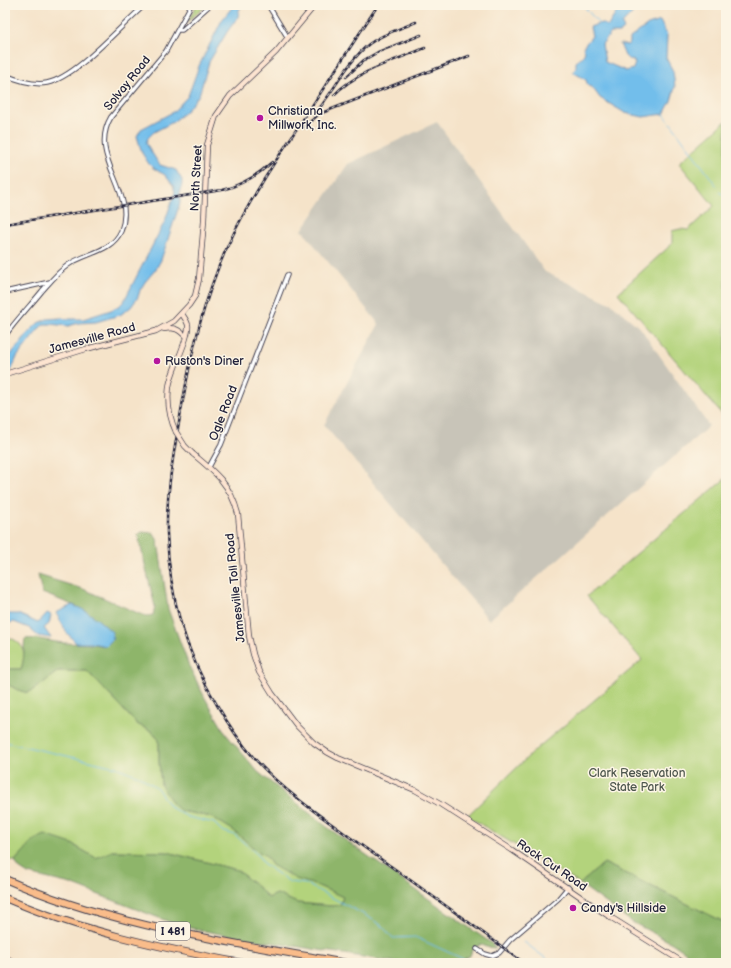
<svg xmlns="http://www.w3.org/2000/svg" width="731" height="968" font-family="'Balsamiq Sans',sans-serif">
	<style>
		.industrial { fill: #c8c4b8 }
		.green { fill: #b3d37b; stroke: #6a7a5b }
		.forest { fill: #8eb56b; stroke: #586c53 }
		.water { fill: #72beeb; stroke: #4a7093 }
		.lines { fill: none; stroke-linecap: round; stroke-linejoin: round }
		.stream { stroke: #72beeb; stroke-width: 1 }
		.street-casing { stroke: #423f50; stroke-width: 5.5 }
		.secondary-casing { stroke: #423f50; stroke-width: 6 }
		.highway-casing { stroke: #423f50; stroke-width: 8 }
		.street { stroke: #fff; stroke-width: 3.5 }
		.secondary { stroke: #fde4d0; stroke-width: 4.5 }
		.highway { stroke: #f9bc8a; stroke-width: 6 }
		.rail-casing { stroke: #22223b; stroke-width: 2.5 }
		.rail { stroke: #fcf5e5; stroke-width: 1; stroke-dasharray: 3; stroke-linecap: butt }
		.secondary-bridge-casing { stroke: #423f50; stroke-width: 6; stroke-linecap: butt }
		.secondary-bridge { stroke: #fde4d0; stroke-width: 4.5 }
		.poi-dot { fill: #b5179e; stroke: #fcf5e5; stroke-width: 1.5 }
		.labels { text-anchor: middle; stroke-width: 3; stroke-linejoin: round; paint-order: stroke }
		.shield { fill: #fcf5e5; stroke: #63616e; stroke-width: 1 }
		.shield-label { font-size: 11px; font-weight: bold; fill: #22223b }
		.street-label { font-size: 12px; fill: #22223b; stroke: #fcf5e5 }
		.poi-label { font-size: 12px; fill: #22223b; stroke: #fcf5e5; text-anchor: start }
		.park-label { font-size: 12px; fill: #4e574e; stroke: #fcf5e5 }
	</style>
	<rect width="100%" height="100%" fill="#fcf5e5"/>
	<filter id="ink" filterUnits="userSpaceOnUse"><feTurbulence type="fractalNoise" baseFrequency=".025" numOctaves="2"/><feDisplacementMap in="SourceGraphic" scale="8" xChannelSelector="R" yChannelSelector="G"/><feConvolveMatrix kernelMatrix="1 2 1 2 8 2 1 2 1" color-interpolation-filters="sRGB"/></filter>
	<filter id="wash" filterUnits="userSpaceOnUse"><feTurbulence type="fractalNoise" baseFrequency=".012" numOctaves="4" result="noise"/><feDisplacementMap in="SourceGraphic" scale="16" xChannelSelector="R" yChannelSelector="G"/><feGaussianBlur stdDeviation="0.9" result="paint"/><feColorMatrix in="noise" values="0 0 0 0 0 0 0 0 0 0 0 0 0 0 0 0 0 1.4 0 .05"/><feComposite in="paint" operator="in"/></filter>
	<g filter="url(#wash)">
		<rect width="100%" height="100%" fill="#f5e3c9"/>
		<path class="industrial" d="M437 122 545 272 612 304 641 329 709 426 489 620 324 425 379 324 302 230 348 164Z"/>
		<path class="green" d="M197 5H207L187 22Z
			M726 121V417L725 418 618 293 672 244V231L680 229 688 230 714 206 679 163Z
			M726 478V923L604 863 580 884 467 816 535 750 642 660 587 596Z
			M5 636C24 642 27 651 21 669H5Z
			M58 671H87L137 724 151 731 159 740V761L161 785 181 811 212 817 233 830 256 850 266 856 272 865 343 897 340 905 331 906 297 903 277 894 268 898 260 889 237 870 167 852 112 851 96 858 72 844 34 840 15 861 5 859V683L18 690 28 693 42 684Z"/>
		<path class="forest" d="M142 532 153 533 157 539 159 548 168 609 189 666 205 698 226 734 258 772 327 827 491 943 496 948 486 947 481 944 472 950 470 956 456 963H401L231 936 180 926 71 884 28 874 19 868 15 861 34 840 45 835 72 844 96 858 112 851 167 852 237 870 260 889 268 898 277 894 297 903 331 906 340 905 343 897 321 887 296 879 272 865 266 856 256 850 233 830 212 817 181 811 173 804 161 785 159 761V740L151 731 137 724 87 671H58L42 684 28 693 18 690 5 683V669H21C25 659 23 650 25 639 39 637 50 642 65 643 79 644 92 643 105 646L78 607 42 593 38 575 83 589 140 614 147 616 153 615 155 607 138 535Z
			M604 863 726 923V963H704L697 960 672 943 632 922 580 884Z"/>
		<path class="water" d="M234 5H243L239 10 238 17 227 32 209 62 199 95 186 111 173 122 154 132 148 138 146 143 157 161 160 165 176 170 182 180V185L180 191V203L161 260 156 269 145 282 140 290 138 297 131 307 120 315 96 322 79 323 68 326 50 324H44L39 329 17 357 12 369 5 379V362L28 333 38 323 47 319 61 318 66 319H83L111 310 119 306 124 301 165 221 175 192 173 185 165 175 153 168 149 164 142 153 137 136 141 129 173 112 188 96 199 66 222 20Z
			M621 5H634L637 8 622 24 624 29 619 33H611L602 44 605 62 626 71 633 69 635 63 632 59 629 60 625 56 620 44 627 45 630 43V38L648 25 660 21 667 35 666 58 673 71 675 87 671 101 664 114 643 117 625 113 600 98 592 87 588 86 586 80 573 72 576 68V62L582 57 585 52 583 47 592 36 590 27 601 23 608 26Z
			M72 605C88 610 100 621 112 632L113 639 106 646 91 643H76L67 633 56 613Z
			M47 613 51 615 49 624 44 628 51 638 38 636 29 628 14 622 5 624V615L6 614H18L38 623Z"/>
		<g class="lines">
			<path class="stream" d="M583 5 599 24
				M664 114 716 185
				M719 192 724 195
				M5 742 116 767 141 777 157 788 170 807 188 817 214 823 222 831 235 835 258 855 264 864 290 882 306 884 365 915 381 925 393 938 415 937 472 963
				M524 942 552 963"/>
		</g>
	</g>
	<g filter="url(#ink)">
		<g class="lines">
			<defs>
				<path id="street" d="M268 5 288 38
					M178 30H182L210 5
					M5 75C17 80 33 86 47 83 77 77 120 26 145 5
					M5 292 50 282
					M5 336C16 320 30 306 42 291 50 282 58 272 68 265 85 253 112 252 121 231 137 190 87 158 111 117L166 51 191 5
					M209 467 221 445 287 275
					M477 949 485 954 492 956 499 953 510 940 558 899 568 887"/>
				<path id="secondary" d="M164 329C174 327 179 329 186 337
					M5 374 86 349 156 331 174 321 189 305 195 296 199 279 204 221 207 145 216 116 230 96 276 52 315 5
					M176 432C169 417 167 403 169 387 171 371 190 337 188 325 187 321 184 317 182 314
					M193 454C215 472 231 485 238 514L249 636 253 654 259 672 272 693 297 726 314 743 327 752 338 758 415 790 440 804 512 850 607 915 684 963
					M5 957 15 963"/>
				<path id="highway" d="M5 879C113 927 230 942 346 963
					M5 898C81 931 161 948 242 963"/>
			</defs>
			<use href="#street" class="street-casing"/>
			<use href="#secondary" class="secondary-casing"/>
			<use href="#highway" class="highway-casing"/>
			<use href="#street" class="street"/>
			<use href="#secondary" class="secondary"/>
			<use href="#highway" class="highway"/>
			<defs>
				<path id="rail" d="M378 5C353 43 329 80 304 118 278 157 249 200 229 243 204 296 191 354 181 411 174 452 166 492 167 533 169 597 185 651 217 705 228 724 240 742 254 758 286 794 329 822 368 850 420 887 473 925 524 963
					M346 77 364 60 378 52 421 35
					M334 95C357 71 394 61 425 48
					M314 115C333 93 346 63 369 44 382 34 400 29 416 22
					M303 128 319 114 469 56
					M5 224 222 190C242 185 257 176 272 162"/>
			</defs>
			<use href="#rail" class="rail-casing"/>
			<use href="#rail" class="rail"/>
			<defs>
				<path id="secondary-bridge" d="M176 432 185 446 193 454"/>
			</defs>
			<use href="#secondary-bridge" class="secondary-bridge-casing"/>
			<use href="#secondary-bridge" class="secondary-bridge"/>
		</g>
	</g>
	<g class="poi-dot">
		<circle cx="260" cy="118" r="4"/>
		<circle cx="157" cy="361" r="4"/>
		<circle cx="573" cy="908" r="4"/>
	</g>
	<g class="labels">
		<rect class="shield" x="156" y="922" width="34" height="18" rx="3"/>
		<g class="shield-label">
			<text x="173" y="935">I 481</text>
		</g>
		<g class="street-label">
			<text transform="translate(127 83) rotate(-51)" y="4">Solvay Road</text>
			<text transform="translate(196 178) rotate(-87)" y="4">North Street</text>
			<text transform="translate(92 338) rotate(-15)" y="4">Jamesville Road</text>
			<text transform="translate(223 413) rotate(-69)" y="4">Ogle Road</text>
			<text transform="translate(235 588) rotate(-96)" y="4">Jamesville Toll Road</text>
			<text transform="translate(552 865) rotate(34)" y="4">Rock Cut Road</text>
		</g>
		<g class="poi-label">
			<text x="268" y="115">Christiana<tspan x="268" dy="14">Millwork, Inc.</tspan></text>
			<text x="165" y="365">Ruston's Diner</text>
			<text x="581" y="912">Candy's Hillside</text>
		</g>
		<g class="park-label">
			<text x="637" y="777">Clark Reservation<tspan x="637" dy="14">State Park</tspan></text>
		</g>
	</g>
	<rect width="731" height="968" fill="none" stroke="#fcf5e5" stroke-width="20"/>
</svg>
